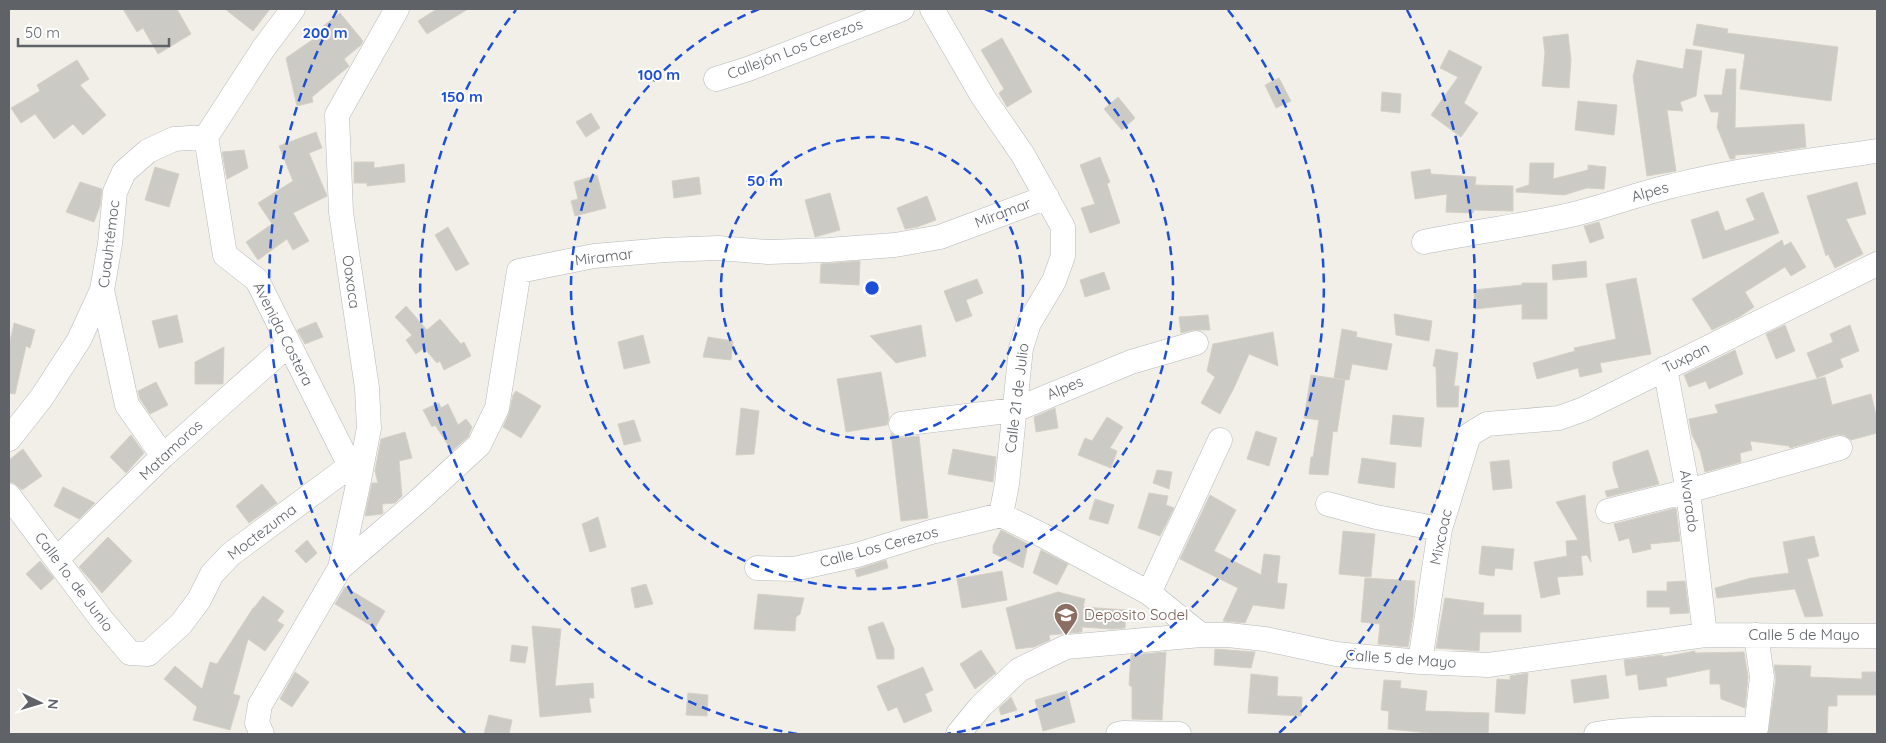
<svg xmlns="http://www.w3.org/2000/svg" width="1886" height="743" font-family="Quicksand,sans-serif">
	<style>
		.building { fill: #cccac5; stroke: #d6d1c6 }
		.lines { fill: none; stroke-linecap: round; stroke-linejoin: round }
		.street-casing { stroke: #b5b8bc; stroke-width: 25 }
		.street { stroke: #fff; stroke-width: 24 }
		.ring { fill: none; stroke: #1d4ed8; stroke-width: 2.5; stroke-dasharray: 9 6 }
		.labels { text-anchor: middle; stroke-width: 4; stroke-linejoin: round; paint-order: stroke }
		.street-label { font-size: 15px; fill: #5f6368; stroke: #fff }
		.education-label { font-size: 15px; fill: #785e54; stroke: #fff; text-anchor: start }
		.centre { fill: #1d4ed8; stroke: #fff; stroke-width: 2.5 }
		.ring-label { font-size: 15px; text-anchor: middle; font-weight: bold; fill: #1d4ed8; stroke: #fff; stroke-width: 4; stroke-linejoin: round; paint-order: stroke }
	</style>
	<rect width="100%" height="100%" fill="#f1efe8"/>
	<path class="building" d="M123 9H177L191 34 158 54 143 28 137 32Z
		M225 9H270L253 31Z
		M437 9H468L427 34 418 21Z
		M340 13 363 41 361 45 344 59 349 66 348 67 312 97 313 102 297 106 286 58 325 31 322 27Z
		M1697 24 1728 29 1727 33 1838 47 1831 101 1740 89 1745 54 1693 45Z
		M1568 34 1571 60 1569 88 1542 86 1545 53 1543 37Z
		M1002 38 1032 92 1007 107 999 93 1004 89 981 50Z
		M1686 49 1702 51 1696 96 1680 102 1683 111 1667 110 1676 171 1647 176 1633 77 1637 60 1683 69Z
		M1449 50 1482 67 1464 103 1478 113 1461 137 1431 115 1458 77 1440 68Z
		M77 60 89 79 80 85 106 115 83 135 73 124 54 139 35 114 21 123 11 108 40 91 37 85Z
		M1726 69H1736L1735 128 1804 124 1806 147 1767 153 1735 155V159H1730L1717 127 1719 112H1711L1704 95H1722Z
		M1279 78 1291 101 1276 108 1265 85Z
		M1382 92 1401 94 1400 113 1381 111Z
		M1118 97 1135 118 1122 130 1104 109Z
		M1578 101 1617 105 1614 135 1575 130Z
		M591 113 600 128 586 137 576 122Z
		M316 132 322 148 309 153 327 196 293 213 309 241 293 250 287 239 258 260 246 242 272 224 258 203 293 181 279 146Z
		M244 150 248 168 227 179 222 152Z
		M1100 157 1110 182 1107 184 1120 223 1090 233 1081 208 1095 204 1080 165Z
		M354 162H374V168L404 164 405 182 367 186V183H354Z
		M1530 163H1554L1553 179 1588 170V165L1606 167 1604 189 1587 188 1564 195 1516 192V189L1529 185Z
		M155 167 179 174 169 207 145 200Z
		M1430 169 1431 174 1476 177 1475 185 1513 186V211L1474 210 1473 213 1446 212 1447 194 1415 199 1411 172Z
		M597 175 606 208 575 216 571 201 578 199 574 182Z
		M699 177 701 194 674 198 672 181Z
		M80 182 102 189 100 206 94 222 66 212Z
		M1857 182 1866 214 1846 219 1863 254 1835 268 1828 254 1826 256 1807 196Z
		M1763 192 1779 233 1703 259 1691 220 1718 211 1725 231 1755 220 1746 199Z
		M830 193 840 230 815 237 805 200Z
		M927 196 936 220 917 227 905 229 897 208Z
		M1599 222 1604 238 1590 243 1584 226Z
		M448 227 469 264 456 271 435 235Z
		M1782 240 1784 246 1791 242 1806 267 1791 276 1785 267 1745 292 1754 307 1739 317 1712 330 1692 299Z
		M860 261 859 285 820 283 821 264Z
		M1586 261 1587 277 1553 280 1552 265Z
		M1104 272 1110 289 1085 297 1080 280Z
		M1636 278 1651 354 1600 363 1602 372 1580 377 1578 368 1537 379 1533 363 1575 351 1574 348 1616 339 1606 284Z
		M977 279 983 293 966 300 972 316 956 322 944 291Z
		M1522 283H1547V319H1522V304L1475 309 1474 290 1522 285Z
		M406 306 427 330 440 319 461 344 464 342 471 356 444 370 440 361 437 363 424 348 416 354 406 340 412 335 395 317Z
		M1394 314 1432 321 1429 341 1396 335Z
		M177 315 183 342 159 348 152 321Z
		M1208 315 1210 330H1193L1181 333 1179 317Z
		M316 322 323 337 305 344 297 330Z
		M14 323 35 330 30 348 26 346 15 394 9 393V346Z
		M921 325 926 356 896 363 870 336Z
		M1785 325 1795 351 1776 359 1766 334Z
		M1850 325 1859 351 1840 359 1843 367 1817 378 1807 353 1833 342 1830 334Z
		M1342 329 1357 332 1356 337 1392 344 1387 370 1352 364 1349 380 1334 378Z
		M1273 332 1278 366 1249 354 1233 390 1220 414 1201 403 1215 377 1207 371 1213 344Z
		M643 335 650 363 624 369 618 342Z
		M708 337 733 341 731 360 703 357Z
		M224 347 223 384H195V362Z
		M1436 349 1458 353 1454 386H1459L1458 407H1437L1436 367 1433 366Z
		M1735 350 1743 374 1709 389 1706 381 1689 387 1684 375Z
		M881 372 889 418 887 425 846 432 837 379Z
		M1311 375 1345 380 1337 432 1333 431 1328 475 1309 474 1311 457H1313L1319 420 1304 418Z
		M1825 377 1832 405 1871 394 1877 419V433L1851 440 1844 435H1836L1790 448 1789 446 1750 441 1752 450 1740 453 1741 462 1705 472 1700 451 1692 435 1689 419 1718 413 1715 405Z
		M156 382 168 405 150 414 140 399 138 391Z
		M516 391 541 406 521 438 503 427 509 414 513 395Z
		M439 403 441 408 448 404 458 425 466 419 472 427 468 437 452 451 435 425 432 427 423 410Z
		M741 408 759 411 754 454 736 455Z
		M1055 408 1058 428 1036 432 1034 417Z
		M1393 415 1424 418 1421 447 1390 444Z
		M1107 417 1123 427 1110 448 1117 451 1111 468 1078 455 1085 438 1092 441Z
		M634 420 641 441 624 445 618 424Z
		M1256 431 1277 438 1269 466 1247 459Z
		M405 432 412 458 399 461 402 496 395 503 382 504 383 513 382 514 365 516 372 483H378L375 471 381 439Z
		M891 433 896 437 902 438 919 436 928 518 901 521Z
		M131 435 144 453 126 473 110 457Z
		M23 449 42 476 22 490 15 484 9 482V460Z
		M953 449 996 457 993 482 948 474Z
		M1648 450 1659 484 1607 497 1605 491 1619 488 1613 469V462Z
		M1362 458 1396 463 1394 488 1358 483Z
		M1509 460 1512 488 1493 490 1490 462Z
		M1157 470 1172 472 1169 489 1153 483Z
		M262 484 277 503 249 523 236 506Z
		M63 487 95 503 79 519 54 506Z
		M1149 493 1168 496 1166 505 1174 508 1160 536 1138 528Z
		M1210 495 1236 510 1214 551 1261 575 1264 554 1280 556 1277 583 1287 584 1284 609 1253 605 1245 623 1223 621 1238 588 1180 559Z
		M1585 495 1591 562 1587 555 1581 556 1583 575 1557 577 1560 594 1541 598 1534 562 1567 556 1566 541 1578 540 1556 502Z
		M1095 499 1114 505 1108 524 1089 519Z
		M1676 508 1680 541 1650 544 1651 549 1633 553 1629 538 1619 541 1614 524Z
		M598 517 606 547 590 552 582 524Z
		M1001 530 1028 544 1023 568 993 553V546Z
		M1343 531 1375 534 1371 577 1339 574Z
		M1814 536 1819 556 1807 559 1823 616 1805 617 1795 589 1717 598 1715 588 1751 578 1789 573 1783 542Z
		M108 537 132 561 102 593 79 567Z
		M307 540 317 553 306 563 295 551Z
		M1482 546 1514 549 1512 570 1495 568 1494 576 1479 574Z
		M1041 550 1068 564 1057 585 1033 573Z
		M886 560 888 568 857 577 855 570Z
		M40 561 54 578 41 590 26 574Z
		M1002 571 1007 600 962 608 957 579Z
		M1365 578 1415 581 1413 616 1408 647 1378 644 1380 624 1361 622Z
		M1685 581 1689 613 1670 614V607H1647V591H1667V582Z
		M646 584 653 604 635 608 631 588Z
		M345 587 385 611 375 628 335 604Z
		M1058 592 1085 599 1083 607 1126 610 1125 628 1113 629 1082 627V632L1049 635 1050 640 1034 647 1016 649 1006 608Z
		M758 594 804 598 800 614 796 617 795 631 754 629Z
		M263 596 284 611 277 621 284 625 265 651 248 639 233 694 240 696 230 730 193 720 197 707 164 679 175 666 202 689 210 662 217 664 253 608H254Z
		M1445 598 1484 603 1483 615H1521V632H1480L1479 651 1436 648Z
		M883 622 894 649V659H877L868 627Z
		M532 626 561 629 555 686 593 683 594 698H589L591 712 540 717Z
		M512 645 528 647 525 663 510 661Z
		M1215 649 1255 652 1251 668 1214 665Z
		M981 650 996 673 975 689 960 664Z
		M1695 651V653L1744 652 1748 677 1745 708 1721 699 1720 684H1710V669L1666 678 1667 686 1639 690 1637 674 1626 676 1624 660 1662 655 1663 657Z
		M1166 652 1162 720 1132 719V687L1129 685 1131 655Z
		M1774 665 1811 666 1810 677 1862 679V672H1877V695H1837V706H1828L1827 734H1768L1776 679Z
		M923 667 933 690 925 694 932 711 904 723 897 707 888 711 877 686Z
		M295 672 309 682 292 707 280 699Z
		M1528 673 1525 714 1495 712 1497 679 1510 680V676Z
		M1251 674 1278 677 1277 696 1302 697 1301 716 1248 713Z
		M1606 675 1609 698 1574 703 1571 680Z
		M1384 680 1401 681 1400 688 1427 691 1425 711 1489 713 1488 734H1440L1388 729 1389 711 1381 710Z
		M1067 691 1075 722 1043 731 1035 700Z
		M688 693 708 695 707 716 686 715Z
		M1011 697 1017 710 1001 715 999 708Z
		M489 715 512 720 509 734H484Z"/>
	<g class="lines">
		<defs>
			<path id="street" d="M293 9 263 49 206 137 225 255 257 280 350 466 359 480
				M932 9 983 97 1023 155 1063 227V256L1054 281 1029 323 1021 348 1007 484 1001 515 1042 535 1149 593 1201 635
				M716 79 748 69 902 9
				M1424 242C1473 232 1522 226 1570 215 1604 207 1637 194 1672 186 1739 169 1809 161 1877 151
				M1665 368 1688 491 1705 635
				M901 424 1015 410 1131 362 1196 343
				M9 439 42 397 79 340 102 290
				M163 456 127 405 102 290 110 244 115 192 124 172 148 151 174 139 206 137
				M9 496 102 620 130 653 148 654 181 624 199 600 212 574 231 554 350 466
				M1328 504 1376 517 1440 529
				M1608 511 1688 491 1840 448
				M57 559 163 456 289 344
				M340 568 417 502 479 445 497 408 519 271 594 256 665 250 718 248 768 252 828 250 895 245 940 237 1047 197
				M757 568 794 569 857 555 931 532 1001 515
				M1149 593 1220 440
				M1420 662 1440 529 1469 435 1487 424 1559 418 1584 409 1877 264
				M262 734 257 723 260 705 340 568 359 480 369 428 367 388 341 212 337 115 397 9
				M958 734 981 706 1019 670 1066 647 1201 635H1228L1265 639 1336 654 1420 662 1488 665 1705 635 1877 636
				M1118 734 1123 733 1179 734
				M1596 734C1649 726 1703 729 1756 729L1762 677 1756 635"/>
		</defs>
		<use href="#street" class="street-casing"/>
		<use href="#street" class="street"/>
	</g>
	<g class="ring">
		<circle cx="872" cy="288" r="151"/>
		<path d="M985 9A301 301 0 1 1 759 9"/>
		<path d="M797 734A452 452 0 0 1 516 10M1228 10A452 452 0 0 1 947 734"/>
		<path d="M465 733A603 603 0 0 1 337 10M1407 10A603 603 0 0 1 1279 733"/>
	</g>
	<defs>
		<symbol id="school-pin" viewBox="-11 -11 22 30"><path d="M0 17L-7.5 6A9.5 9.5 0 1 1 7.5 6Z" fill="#8d6e63" stroke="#fff"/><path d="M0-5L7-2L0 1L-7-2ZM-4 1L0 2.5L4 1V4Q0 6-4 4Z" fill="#fff"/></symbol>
	</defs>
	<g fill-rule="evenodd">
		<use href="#school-pin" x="1052" y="601" width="28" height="38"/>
	</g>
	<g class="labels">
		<g class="street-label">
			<text transform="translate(795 49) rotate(-21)" y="5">Callejón Los Cerezos</text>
			<text transform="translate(1650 192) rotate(-16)" y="5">Alpes</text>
			<text transform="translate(1003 213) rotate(-21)" y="5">Miramar</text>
			<text transform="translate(109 244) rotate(-83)" y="5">Cuauhtémoc</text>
			<text transform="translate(604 257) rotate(-7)" y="5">Miramar</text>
			<text transform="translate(351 282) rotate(82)" y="5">Oaxaca</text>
			<text transform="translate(283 334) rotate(63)" y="5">Avenida Costera</text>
			<text transform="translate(1686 358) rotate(-26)" y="5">Tuxpan</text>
			<text transform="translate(1065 388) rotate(-23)" y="5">Alpes</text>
			<text transform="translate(1017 398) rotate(-83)" y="5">Calle 21 de Julio</text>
			<text transform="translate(171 450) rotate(-43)" y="5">Matamoros</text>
			<text transform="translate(1689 501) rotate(82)" y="5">Alvarado</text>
			<text transform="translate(262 532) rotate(-37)" y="5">Moctezuma</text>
			<text transform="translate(1441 537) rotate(-78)" y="5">Mixcoac</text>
			<text transform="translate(879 547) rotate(-15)" y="5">Calle Los Cerezos</text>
			<text transform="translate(74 582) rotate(53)" y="5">Calle 1o. de Junio</text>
			<text x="1804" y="640">Calle 5 de Mayo</text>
			<text transform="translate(1401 659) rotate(4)" y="5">Calle 5 de Mayo</text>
		</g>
		<g class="education-label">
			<text x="1084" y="620">Deposito Sodel</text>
		</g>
	</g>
	<circle cx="872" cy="288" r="8" class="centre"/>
	<g class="ring-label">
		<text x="325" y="38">200 m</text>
		<text x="659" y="80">100 m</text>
		<text x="462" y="102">150 m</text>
		<text x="765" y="186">50 m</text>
	</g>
	<rect width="1886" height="743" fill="none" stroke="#5f6368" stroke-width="20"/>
	<g transform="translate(40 703) rotate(95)" stroke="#ffffff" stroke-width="4" paint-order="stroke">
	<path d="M0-4L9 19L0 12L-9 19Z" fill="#5f6368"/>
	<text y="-8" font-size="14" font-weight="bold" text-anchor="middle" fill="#5f6368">N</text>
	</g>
	<path d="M18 38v8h151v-8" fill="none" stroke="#5f6368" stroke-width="2.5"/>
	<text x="25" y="38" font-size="15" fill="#5f6368" stroke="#ffffff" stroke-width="4" paint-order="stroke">50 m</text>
</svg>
